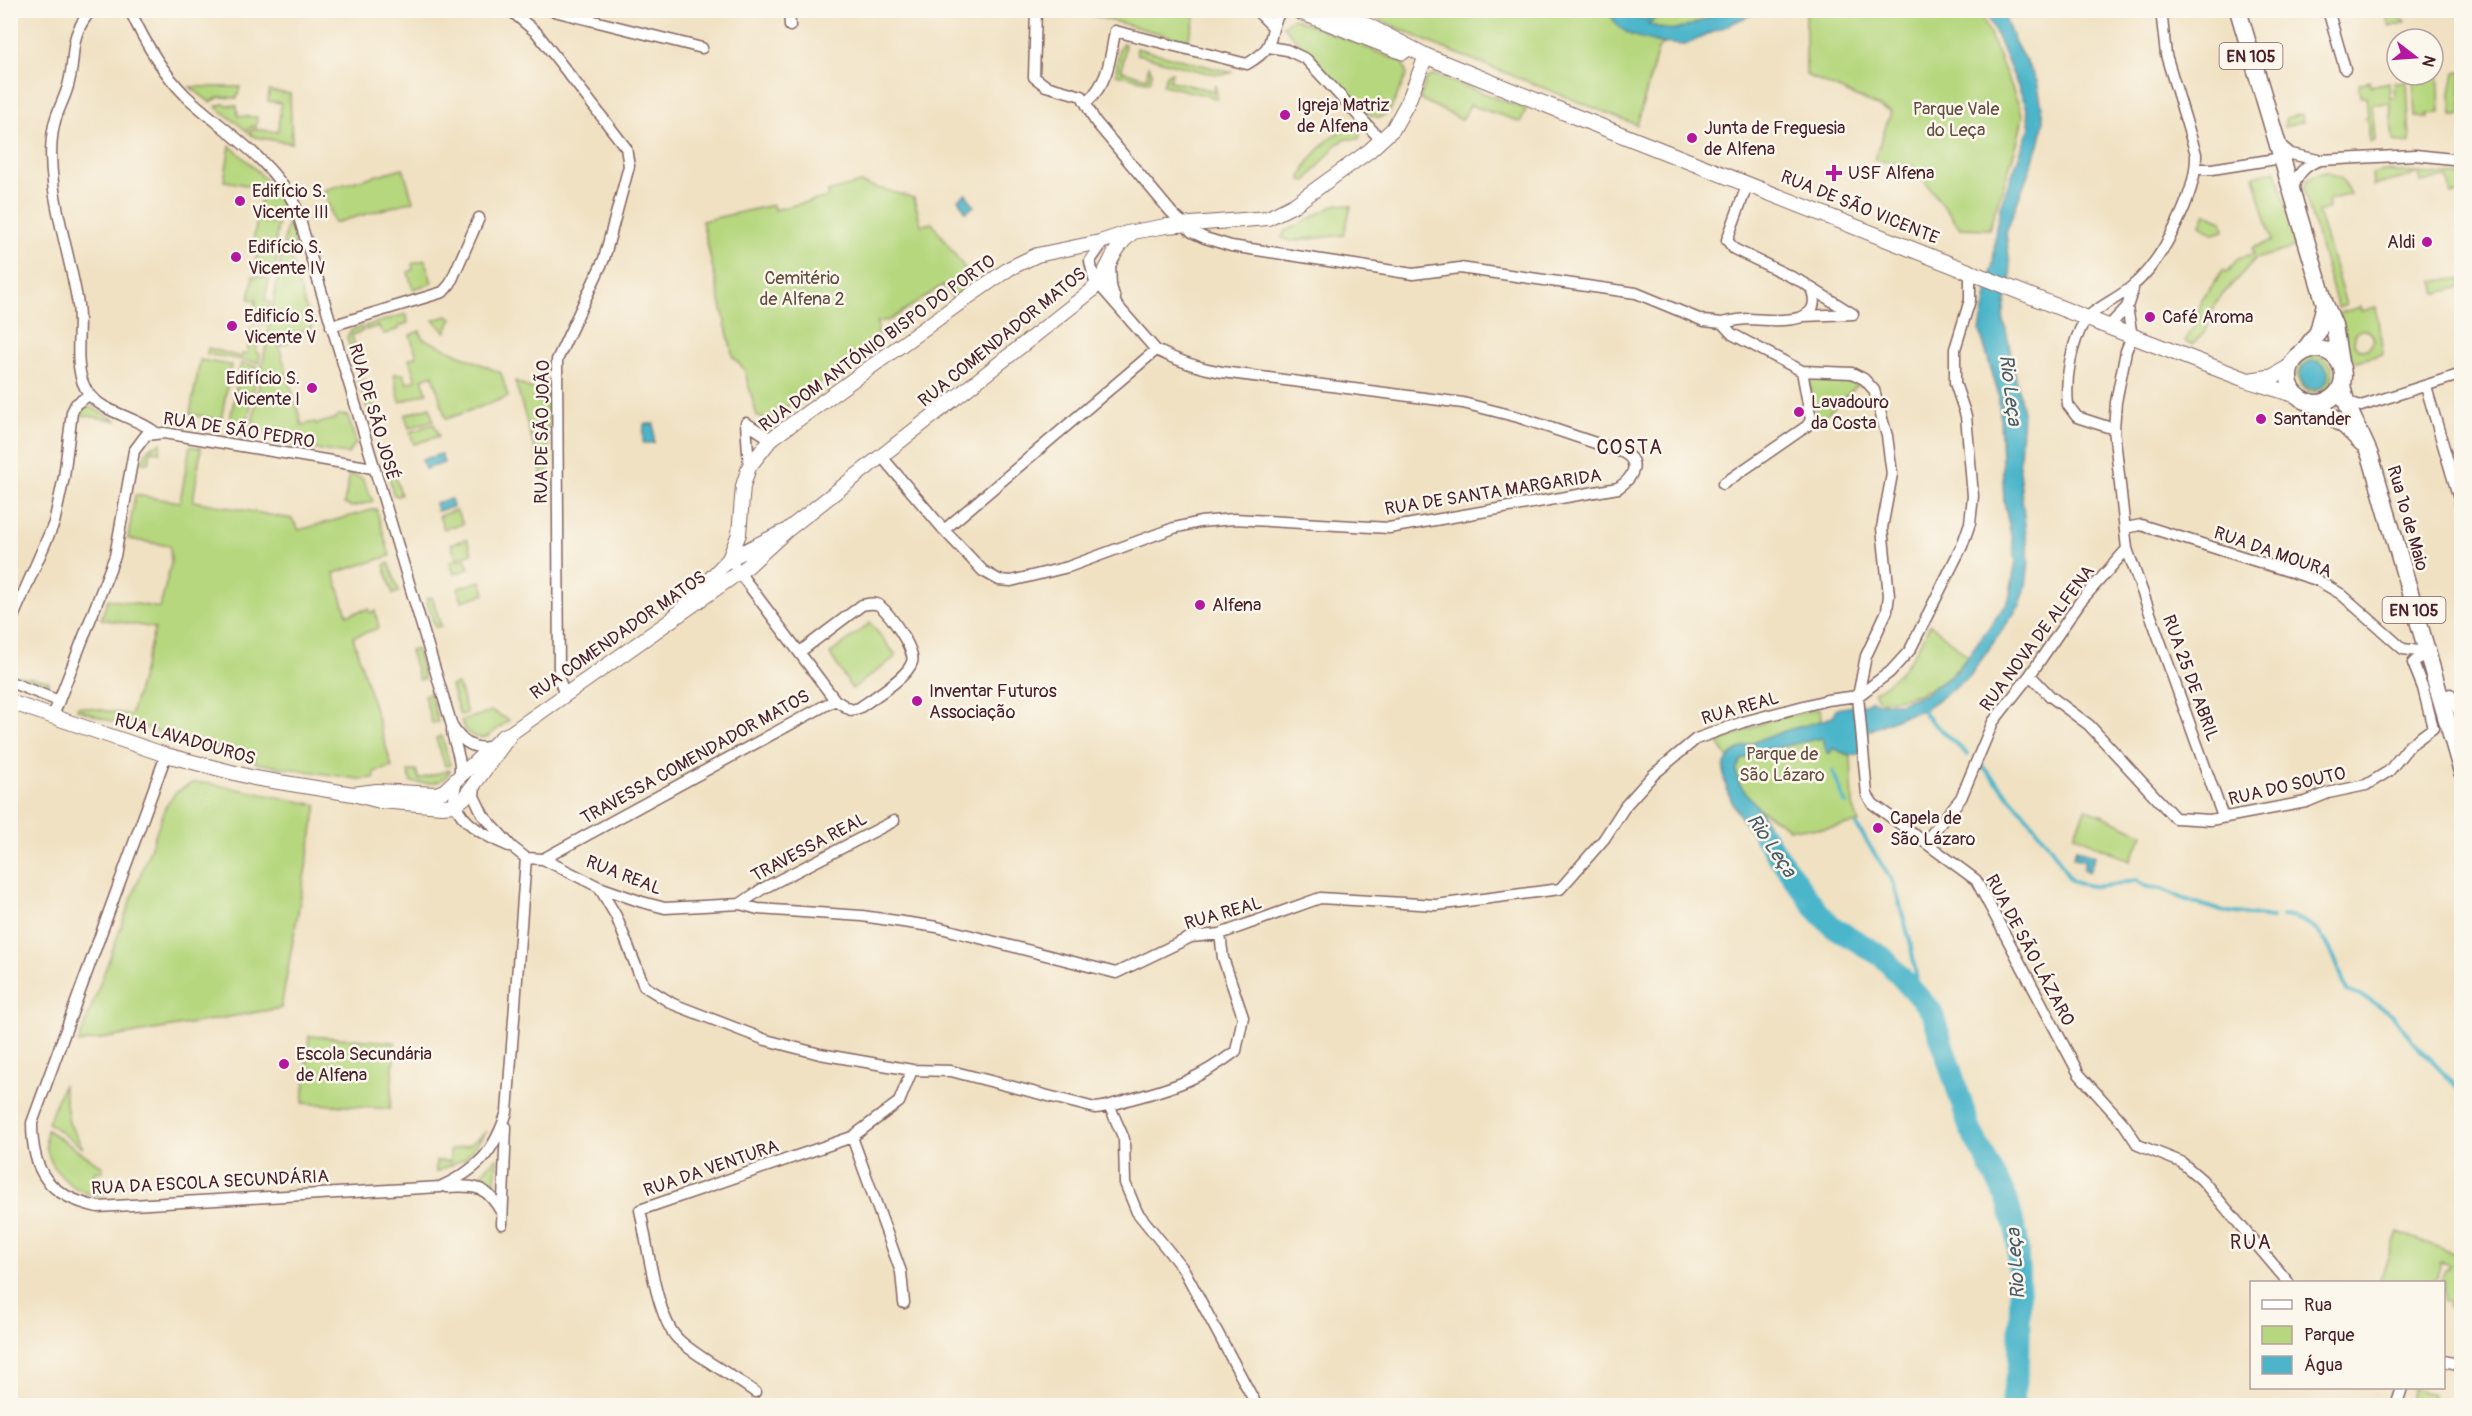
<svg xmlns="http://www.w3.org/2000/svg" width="2472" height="1416" font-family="Pangolin,sans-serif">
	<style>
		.green { fill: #b6d77e; stroke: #807b54; stroke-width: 1.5; fill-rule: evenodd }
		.water { fill: #4cb5ca; stroke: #4b6a7a; stroke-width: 1.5 }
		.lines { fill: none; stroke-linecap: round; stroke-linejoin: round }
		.stream { stroke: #4cb5ca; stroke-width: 4 }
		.river { stroke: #4cb5ca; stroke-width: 22 }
		.minor-casing { stroke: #846360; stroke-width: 13 }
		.tertiary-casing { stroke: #846360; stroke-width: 16 }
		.secondary-casing { stroke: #846360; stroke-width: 17 }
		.primary-casing { stroke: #846360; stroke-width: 19 }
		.minor { stroke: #fff; stroke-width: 10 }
		.tertiary { stroke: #fff; stroke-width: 14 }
		.secondary { stroke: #fff; stroke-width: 15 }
		.primary { stroke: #fff; stroke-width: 16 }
		.poi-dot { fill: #b5179e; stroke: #fbf7ec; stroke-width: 2 }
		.labels { text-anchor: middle; stroke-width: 5; stroke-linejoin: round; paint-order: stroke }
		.shield { fill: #fbf7ec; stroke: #7f6065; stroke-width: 1.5 }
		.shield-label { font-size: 16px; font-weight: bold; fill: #4a1f2b }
		.poi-label { font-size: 18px; fill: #4a1f2b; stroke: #fbf7ec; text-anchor: start }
		.park-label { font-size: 18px; fill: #654d40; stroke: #fbf7ec }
		.street-label { font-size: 18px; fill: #4a1f2b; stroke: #fbf7ec }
		.water-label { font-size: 20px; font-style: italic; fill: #4b5b6b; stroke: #fbf7ec }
		.neighbourhood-label { font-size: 20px; letter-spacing: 1.5px; fill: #4a1f2b; stroke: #fbf7ec }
	</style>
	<rect width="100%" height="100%" fill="#fbf7ec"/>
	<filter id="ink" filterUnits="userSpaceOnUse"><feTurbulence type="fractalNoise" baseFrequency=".0167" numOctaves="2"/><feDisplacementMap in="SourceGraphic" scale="12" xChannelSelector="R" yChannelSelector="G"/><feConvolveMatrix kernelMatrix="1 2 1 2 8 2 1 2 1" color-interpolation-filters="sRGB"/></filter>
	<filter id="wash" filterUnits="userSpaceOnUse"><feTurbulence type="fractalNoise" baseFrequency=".008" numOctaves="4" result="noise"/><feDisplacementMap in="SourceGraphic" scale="24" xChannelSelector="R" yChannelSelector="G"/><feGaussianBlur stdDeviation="1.35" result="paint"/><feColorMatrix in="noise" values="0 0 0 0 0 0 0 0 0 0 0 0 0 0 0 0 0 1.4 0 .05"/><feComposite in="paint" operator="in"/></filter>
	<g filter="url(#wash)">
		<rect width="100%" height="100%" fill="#f0e1c2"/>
		<path class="green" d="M1076 11H1197L1188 41Z
			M1366 11H1729L1685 28 1658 49 1637 125 1433 44 1369 15Z
			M1806 11H1980L2023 115 2017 144 1989 229 1960 228 1913 166 1874 160 1891 112 1806 75Z
			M2384 11H2391L2405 22 2390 27Z
			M1293 18 1402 62 1407 74 1389 113 1379 118 1366 113 1368 110 1356 98 1353 100 1283 26Z
			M1123 43 1125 44 1122 71 1147 78 1148 66 1152 72 1150 82 1116 74 1119 48Z
			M1136 48 1229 72H1232C1218 81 1156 58 1137 54Z
			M2438 69 2440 113 2428 114 2429 117H2415L2413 75H2433V70Z
			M1172 72 1170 81 1214 91 1215 84 1217 96 1216 98 1163 85 1167 74Z
			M2461 72V116H2452L2451 93 2455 73Z
			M1434 75 1526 109 1521 122 1470 105 1462 120 1420 99 1426 79Z
			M2370 81 2371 86 2389 82 2390 98 2395 97 2394 82H2407L2410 143 2393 141 2390 103 2372 104 2375 141 2370 142 2368 123 2365 118 2368 117 2366 96H2360L2359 84Z
			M190 87H240L237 98 220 97 210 102Z
			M269 91 290 94 292 143 255 137 249 133 253 129 278 132 281 103 268 101Z
			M222 104 237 106 238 116 257 117 256 127 252 126 247 131 216 107Z
			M2302 114 2303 121 2284 127 2286 118Z
			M1351 127 1361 129 1359 139H1346L1337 144 1306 181 1301 180C1303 162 1333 131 1351 127Z
			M230 146C247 160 288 196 283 219L258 215 262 188 224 181Z
			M403 168 413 201 334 223 324 190Z
			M2276 170 2297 247 2255 259 2216 302 2206 331 2193 344 2185 341 2200 317 2197 316 2202 300 2223 270 2228 272 2238 258 2254 254 2252 248 2272 241 2254 176Z
			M2384 171 2461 176V193L2452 195 2447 178 2421 182 2419 174 2373 186 2372 174Z
			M2328 172 2342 179 2350 194 2328 200 2329 208 2318 212 2346 305 2338 308 2304 191C2304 177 2316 173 2328 172Z
			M860 183 914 198 921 225 932 223 974 281 953 298 943 285 890 320 877 322 879 340 771 418 765 420 757 416 744 369 733 357 702 221 773 205 774 210 828 197 827 192Z
			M1337 204 1351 206 1344 235 1290 241 1282 238 1284 232Z
			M2206 213 2222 220 2224 231 2214 234 2201 225Z
			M257 220 278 224 275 246 279 247 274 273 254 270 259 244 253 243Z
			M288 220 296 245 283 246Z
			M283 248 288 249 312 328 286 336 288 343 279 346 302 425 315 422 316 424 335 419 338 415 348 416 356 443 348 454 291 446 289 436 251 430Z
			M425 260 432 283 413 289 408 272 413 270 412 264Z
			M253 276 269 278 265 300 270 302 265 324 252 322 256 300 249 299Z
			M2460 279 2461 287 2437 293 2434 281Z
			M2361 307 2362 311 2376 307 2383 354 2353 362 2339 313ZM2360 330C2368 329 2373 333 2374 341L2368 349H2359L2354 344 2355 335Z
			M406 314 408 323 399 326V329L384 334 378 326 366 330 365 326Z
			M447 316 452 318 446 332 433 320Z
			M362 327 363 331 352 335 360 365 355 366 347 337 351 330Z
			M251 328 260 330 256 353 260 354 259 363 207 354 208 348 241 357 242 354H247Z
			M420 331 422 338 501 373 508 397 446 419 433 375 422 379 427 393 400 402 394 374H403L407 383 416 380 409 359 417 356 410 335Z
			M2297 374a18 18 0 1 1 36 0a18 18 0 1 1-36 0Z
			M200 360 231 365 221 420 190 414Z
			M241 363 258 367 246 429 229 426Z
			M1810 374 1848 378 1861 382 1818 422 1809 383Z
			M366 380 375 408 368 410 359 381Z
			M515 381 549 397 548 490 545 485Z
			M90 407 118 421 76 414 84 408Z
			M430 407 433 420 409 428 405 415Z
			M434 424 439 436 414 444 410 432Z
			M161 443 160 452 151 451 149 463 142 462 149 448Z
			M190 446 201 448 193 501 292 519 299 530 376 509 390 556 334 573 347 615 368 609 370 613 375 611 379 628 353 637 392 767 374 772 375 778 358 779 256 763 254 758 181 739 120 719 113 722 77 709 78 706 131 715 155 628 101 619 108 599 160 608 171 563 170 546 128 539 135 495 180 502Z
			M392 466 401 495 397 496 393 494 387 468Z
			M347 473 362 478 373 501 352 507 344 504 349 478Z
			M456 510 463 524 444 529 439 516Z
			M467 539 472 553 456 558 451 544Z
			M465 558 469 569 454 574 450 562Z
			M389 563 399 592 393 594 384 565Z
			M481 581 485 594 462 601 458 588Z
			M432 597 441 626 435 627 426 599Z
			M870 623 895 654 894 658 852 689 830 654Z
			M1930 624 1968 656C1945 686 1917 700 1879 700L1874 692C1904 674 1915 655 1930 624Z
			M410 650H417L424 679 419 680Z
			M10 674 49 681 46 691 11 678Z
			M458 684 467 713 460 715 451 686Z
			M430 693 438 722 432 723 424 695Z
			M1820 709C1823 740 1821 742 1851 757L1853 805 1859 823 1822 829 1789 828 1759 809 1751 800 1739 784 1736 771 1718 743 1766 721Z
			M492 711 509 720 487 737C474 740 465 733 461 721Z
			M442 736 450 765 445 766 436 738Z
			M416 770 419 779 450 770C444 786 425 784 411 782L408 772Z
			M192 783H207L317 805 281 1008 78 1043 166 806 176 792Z
			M2086 808 2143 834 2130 861 2074 835Z
			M309 1036 395 1042 390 1109 303 1103Z
			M63 1085 69 1123 83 1148 48 1123Z
			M47 1130 103 1167V1171L94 1172 95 1183H104L105 1196C73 1197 39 1163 47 1130Z
			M487 1131 466 1158 436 1172V1161H450V1150L469 1145Z
			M497 1158 495 1185 477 1177Z
			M2398 1232 2461 1256 2459 1311 2448 1308 2449 1302 2444 1301V1282H2440L2445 1270H2447L2450 1265 2441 1262 2437 1277 2432 1282H2379Z
			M2413 1388 2433 1395 2432 1405 2408 1403Z"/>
		<path class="water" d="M1607 11H1624L1644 20 1661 11H1669L1648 23C1680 41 1701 16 1730 10 1739 9 1750 10 1759 11L1685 45 1660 43 1631 35 1619 27Z
			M1986 11H2002L2015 43 2037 81 2044 119 2040 141 2006 233 2011 274 2003 316 2023 412 2019 471 2029 561 2026 586 2020 605 1969 677 1923 710 1902 716 1866 732 1867 749C1853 759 1848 755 1833 748L1830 754H1827L1823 738 1761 751 1741 760 1736 771 1739 784 1759 809 1783 854 1774 865C1759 843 1713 789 1726 762 1734 746 1766 738 1782 732 1798 726 1816 724 1832 717L1836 709 1866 704 1872 700 1877 703H1900L1927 693 1957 671 2009 600 2016 560 2004 501 1999 396 1980 331 1993 263 1996 227 2003 199 2030 127 2026 105Z
			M966 194 974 206 966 212 958 199Z
			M2300 375a14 14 0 1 1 28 0a14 14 0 1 1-28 0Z
			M644 424H654V443H643Z
			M441 454 444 463 425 469 422 460Z
			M451 499 453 507 437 511 435 503Z
			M2076 849 2095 856 2089 872 2083 869 2085 861 2073 857Z"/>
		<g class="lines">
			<path class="stream" d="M1999 17 2030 15 2039 10
				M1922 706 1925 715 1968 755
				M1982 766C2015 803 2048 837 2071 881 2094 890 2112 886 2136 880L2147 887 2162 889 2184 899 2221 911 2272 918
				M1833 771 1846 804
				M1857 826 1894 884 1910 941 1920 998
				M2282 916C2324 918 2334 957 2347 991L2370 1000 2393 1015 2413 1042 2462 1092"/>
			<path class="river" d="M1763 835 1817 910 1833 927 1883 957 1932 1012 1970 1129 2007 1199 2017 1236 2020 1300 2019 1361 2011 1406"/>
		</g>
	</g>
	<g filter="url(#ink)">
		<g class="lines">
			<defs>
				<path id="minor" d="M91 10C67 40 77 50 69 82 66 97 57 110 54 125 42 180 70 250 78 305 82 331 71 371 89 394 104 413 136 417 155 432
					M130 10C143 39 163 73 186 96 225 132 271 158 296 207L452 726C461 741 472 750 490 747
					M510 10 537 33 626 148 629 166 604 259 557 360 559 679 565 695
					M550 10 702 48
					M789 10 790 26
					M1036 10 1034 77 1046 86 1082 96 1095 121 1171 212 1192 232 1205 238 1231 246 1413 274 1460 268 1636 293 1704 321 1722 323 1732 334 1802 371 1852 373 1864 379 1874 390 1887 436 1892 474 1882 528 1889 595 1887 611 1866 656 1858 696 1867 795 1873 804 1976 880 2079 1074 2124 1124 2138 1145 2181 1162 2202 1180 2288 1282
					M1256 10 1273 27
					M2328 10 2345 69
					M1269 47 1287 50 1306 59 1382 141
					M1087 102C1109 81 1110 59 1115 31L1247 64C1281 44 1264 37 1281 10
					M2279 144 2291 154 2318 160
					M2196 169H2212L2282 158
					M2293 191C2295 175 2306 164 2321 160L2415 155 2462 160
					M1110 265 1111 286 1115 299
					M1803 316 1853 314 1811 288
					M1722 323C1731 321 1741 319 1750 319 1772 320 1827 328 1811 288L1804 283 1734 249 1727 240 1748 183
					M331 326 443 292 450 284 479 218
					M2108 327 2127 307 2134 285
					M2426 387 2462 509
					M2345 401 2361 406 2462 374
					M2114 429 2077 417 2068 405C2065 378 2071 344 2085 320 2091 311 2120 297 2130 288 2162 263 2197 194 2196 154L2166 55 2161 10
					M882 457 944 530 983 571 999 580 1011 581 1068 567 1174 528 1200 522 1234 519 1389 528 1618 488C1633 478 1642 462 1622 452L1518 417 1463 403 1222 372C1198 368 1178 361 1156 350L1094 279 1090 261 1104 241
					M749 467 746 423 771 439
					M1723 484 1807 426 1811 420 1802 371
					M2126 528 2141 525 2317 580 2341 594 2403 649 2426 652
					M944 530 1156 350
					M2127 549 2223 817
					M729 559 835 700 851 710 859 708C873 698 908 677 912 662 916 651 890 614 880 606 875 602 868 604 862 605L801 651
					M10 624 54 523 64 477 72 412 76 404 89 395
					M2030 675 2050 696 2089 725 2175 818 2210 820 2306 802 2328 793 2366 785 2389 771 2410 745 2433 728 2423 688 2413 663 2426 652
					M10 682 59 701
					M2450 694 2462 718
					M53 716 115 556 134 451 146 435 164 433 373 468
					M452 730C453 742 460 754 460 767 461 776 455 784 454 794 454 821 487 837 509 846
					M166 755 32 1123C32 1172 48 1196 98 1207L440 1187C478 1170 494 1152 507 1112L526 858
					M475 785 474 796 483 815 512 847 526 858 543 859 599 887 642 902 665 908 740 904 758 909 862 916 937 927 1116 973 1191 937 1220 934 1320 898 1436 905 1560 889 1604 839 1626 805 1653 775 1696 739 1743 722 1827 700 1858 696 1890 672 1910 650 1962 546 1970 523 1973 496 1966 416 1955 383V349L1970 300V272
					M1925 842 1961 798 1993 722 2030 675 2080 602 2127 549 2114 429 2116 402 2126 351 2132 336 2127 307
					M543 859 835 700
					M599 887 616 916 644 986 673 1004 766 1040 820 1054 912 1070 951 1071 1095 1108C1109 1107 1119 1102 1131 1099 1176 1087 1199 1079 1236 1051L1243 1017 1223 958 1220 934
					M740 904 762 889 894 821
					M1110 1107 1124 1139 1125 1183 1137 1212 1184 1270 1257 1406
					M852 1137 901 1272 904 1303
					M447 1187C477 1185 487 1186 502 1213
					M502 1224 506 1127
					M2444 1361 2462 1365
					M755 1392C734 1376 695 1356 678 1339 656 1318 647 1241 640 1210L852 1137 899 1102 912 1070
					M2396 1406 2402 1388"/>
				<path id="tertiary" d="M729 559 781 533
					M674 617 729 559 739 534 743 486 749 467 771 439 965 299 1010 268 1037 255 1100 242 1127 233 1166 226 1268 218 1294 205 1369 151 1393 129 1408 102 1426 56
					M10 702 166 755 254 778 353 794 380 801 442 806 455 805 464 798 510 735
					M353 794 377 791 436 794 444 791 502 737 511 733 748 566 786 531 1090 292C1109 275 1110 250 1131 234"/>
				<path id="secondary" d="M1296 10 1403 52
					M1331 10 1368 26 1426 56 1574 116 2132 336 2247 380 2299 396
					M2252 380 2272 377 2291 366"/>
				<path id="primary" d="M2238 10 2325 304 2334 325 2340 363
					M2289 376a27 27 0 1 1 54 0a27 27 0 1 1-54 0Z
					M2303 352 2318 332 2325 304
					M2342 384C2346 411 2362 433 2371 458L2462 772
					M2311 402 2346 427 2362 443"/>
			</defs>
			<use href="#minor" class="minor-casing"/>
			<use href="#tertiary" class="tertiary-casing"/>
			<use href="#secondary" class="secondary-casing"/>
			<use href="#primary" class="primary-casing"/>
			<use href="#minor" class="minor"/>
			<use href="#tertiary" class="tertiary"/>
			<use href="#secondary" class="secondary"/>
			<use href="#primary" class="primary"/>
		</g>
	</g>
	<g class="poi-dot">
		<circle cx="1285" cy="115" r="6"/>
		<circle cx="1692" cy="138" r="6"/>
		<path d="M1831 164h6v6h6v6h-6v6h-6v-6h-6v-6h6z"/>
		<circle cx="240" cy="201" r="6"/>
		<circle cx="2427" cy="242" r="6"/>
		<circle cx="236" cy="257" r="6"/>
		<circle cx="2150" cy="317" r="6"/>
		<circle cx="232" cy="326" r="6"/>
		<circle cx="312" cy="388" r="6"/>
		<circle cx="1799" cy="412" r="6"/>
		<circle cx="2261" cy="419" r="6"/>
		<circle cx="1200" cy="605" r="6"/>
		<circle cx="917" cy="701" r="6"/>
		<circle cx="1878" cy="828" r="6"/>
		<circle cx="284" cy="1064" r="6"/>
	</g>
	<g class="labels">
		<g class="shield">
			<rect x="2219.5" y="43" width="63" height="26" rx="4.5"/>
			<rect x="2382.5" y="597" width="63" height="26" rx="4.5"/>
		</g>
		<g class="shield-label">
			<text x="2251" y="62">EN 105</text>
			<text x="2414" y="616">EN 105</text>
		</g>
		<g class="poi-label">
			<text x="1297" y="111">Igreja Matriz<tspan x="1297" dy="21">de Alfena</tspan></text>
			<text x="1704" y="134">Junta de Freguesia<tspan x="1704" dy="21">de Alfena</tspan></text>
			<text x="1848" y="179">USF Alfena</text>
			<text x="252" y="197">Edifício S.<tspan x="252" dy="21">Vicente III</tspan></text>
			<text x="2415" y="248" text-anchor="end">Aldi</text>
			<text x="248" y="253">Edifício S.<tspan x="248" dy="21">Vicente IV</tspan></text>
			<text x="244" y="322">Edificío S.<tspan x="244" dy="21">Vicente V</tspan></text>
			<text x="2162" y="323">Café Aroma</text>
			<text x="300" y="384" text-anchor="end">Edifício S.<tspan x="300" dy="21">Vicente I</tspan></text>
			<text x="1811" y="408">Lavadouro<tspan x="1811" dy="21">da Costa</tspan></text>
			<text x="2273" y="425">Santander</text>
			<text x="1212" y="611">Alfena</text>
			<text x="929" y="697">Inventar Futuros<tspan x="929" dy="21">Associação</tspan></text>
			<text x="1890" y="824">Capela de<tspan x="1890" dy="21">São Lázaro</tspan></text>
			<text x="296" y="1060">Escola Secundária<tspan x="296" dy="21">de Alfena</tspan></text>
		</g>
		<g class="park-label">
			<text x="1956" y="115">Parque Vale<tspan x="1956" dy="21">do Leça</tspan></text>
			<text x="802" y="284">Cemitério<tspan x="802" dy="21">de Alfena 2</tspan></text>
			<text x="1782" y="760">Parque de<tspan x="1782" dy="21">São Lázaro</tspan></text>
		</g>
		<g class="street-label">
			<text transform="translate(1860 207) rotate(22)" y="6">RUA DE SÃO VICENTE</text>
			<text transform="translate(1002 337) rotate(-39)" y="6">RUA COMENDADOR MATOS</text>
			<text transform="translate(877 343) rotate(-36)" y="6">RUA DOM ANTÓNIO BISPO DO PORTO</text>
			<text transform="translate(374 412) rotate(74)" y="6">RUA DE SÃO JOSÉ</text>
			<text transform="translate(239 430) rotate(9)" y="6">RUA DE SÃO PEDRO</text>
			<text transform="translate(542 432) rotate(-89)" y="6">RUA DE SÃO JOÃO</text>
			<text transform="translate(1493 492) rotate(-9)" y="6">RUA DE SANTA MARGARIDA</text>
			<text transform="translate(2408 518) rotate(74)" y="6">Rua 1º de Maio</text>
			<text transform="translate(2273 552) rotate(19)" y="6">RUA DA MOURA</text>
			<text transform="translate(618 635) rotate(-35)" y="6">RUA COMENDADOR MATOS</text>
			<text transform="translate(2037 638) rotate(-53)" y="6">RUA NOVA DE ALFENA</text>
			<text transform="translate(2191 678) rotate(70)" y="6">RUA 25 DE ABRIL</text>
			<text transform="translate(1740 708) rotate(-16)" y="6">RUA REAL</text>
			<text transform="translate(185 739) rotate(16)" y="6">RUA LAVADOUROS</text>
			<text transform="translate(695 757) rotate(-29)" y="6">TRAVESSA COMENDADOR MATOS</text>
			<text transform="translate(2287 786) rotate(-13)" y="6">RUA DO SOUTO</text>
			<text transform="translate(809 847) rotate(-28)" y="6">TRAVESSA REAL</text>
			<text transform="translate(624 875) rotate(21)" y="6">RUA REAL</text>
			<text transform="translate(1223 913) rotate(-16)" y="6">RUA REAL</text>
			<text transform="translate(2030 950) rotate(62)" y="6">RUA DE SÃO LÁZARO</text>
			<text transform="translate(711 1168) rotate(-19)" y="6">RUA DA VENTURA</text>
			<text transform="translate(210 1182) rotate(-3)" y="6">RUA DA ESCOLA SECUNDÁRIA</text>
		</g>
		<g class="water-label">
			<text transform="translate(2011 390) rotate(83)" y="7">Rio Leça</text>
			<text transform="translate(1772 845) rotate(56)" y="7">Rio Leça</text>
			<text transform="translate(2015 1264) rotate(-94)" y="7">Rio Leça</text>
		</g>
		<g class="neighbourhood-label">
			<text x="1630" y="454">COSTA</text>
			<text x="2251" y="1249">RUA</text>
		</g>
	</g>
	<rect width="2472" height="1416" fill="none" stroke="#fbf7ec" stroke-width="36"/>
	<rect x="2250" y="1281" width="195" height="108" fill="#fbf7ec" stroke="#b4a19f" stroke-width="1.5"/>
	<rect x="2262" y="1300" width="30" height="9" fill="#ffffff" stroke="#b4a19f" stroke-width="1.5"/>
	<text x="2304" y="1311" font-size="18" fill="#4a1f2b">Rua</text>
	<rect x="2262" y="1326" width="30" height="18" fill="#b6d77e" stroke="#b4a19f" stroke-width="1.5"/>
	<text x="2304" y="1341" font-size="18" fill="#4a1f2b">Parque</text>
	<rect x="2262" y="1356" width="30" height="18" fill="#4cb5ca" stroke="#b4a19f" stroke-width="1.5"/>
	<text x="2304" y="1371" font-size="18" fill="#4a1f2b">Água</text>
	<g transform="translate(2415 57) rotate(107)"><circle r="28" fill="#fbf7ec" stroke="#b4a19f" stroke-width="1.5"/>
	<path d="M0-4.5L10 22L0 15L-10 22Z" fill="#b5179e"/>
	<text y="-9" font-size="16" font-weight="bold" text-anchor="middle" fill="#4a1f2b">N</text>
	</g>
</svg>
